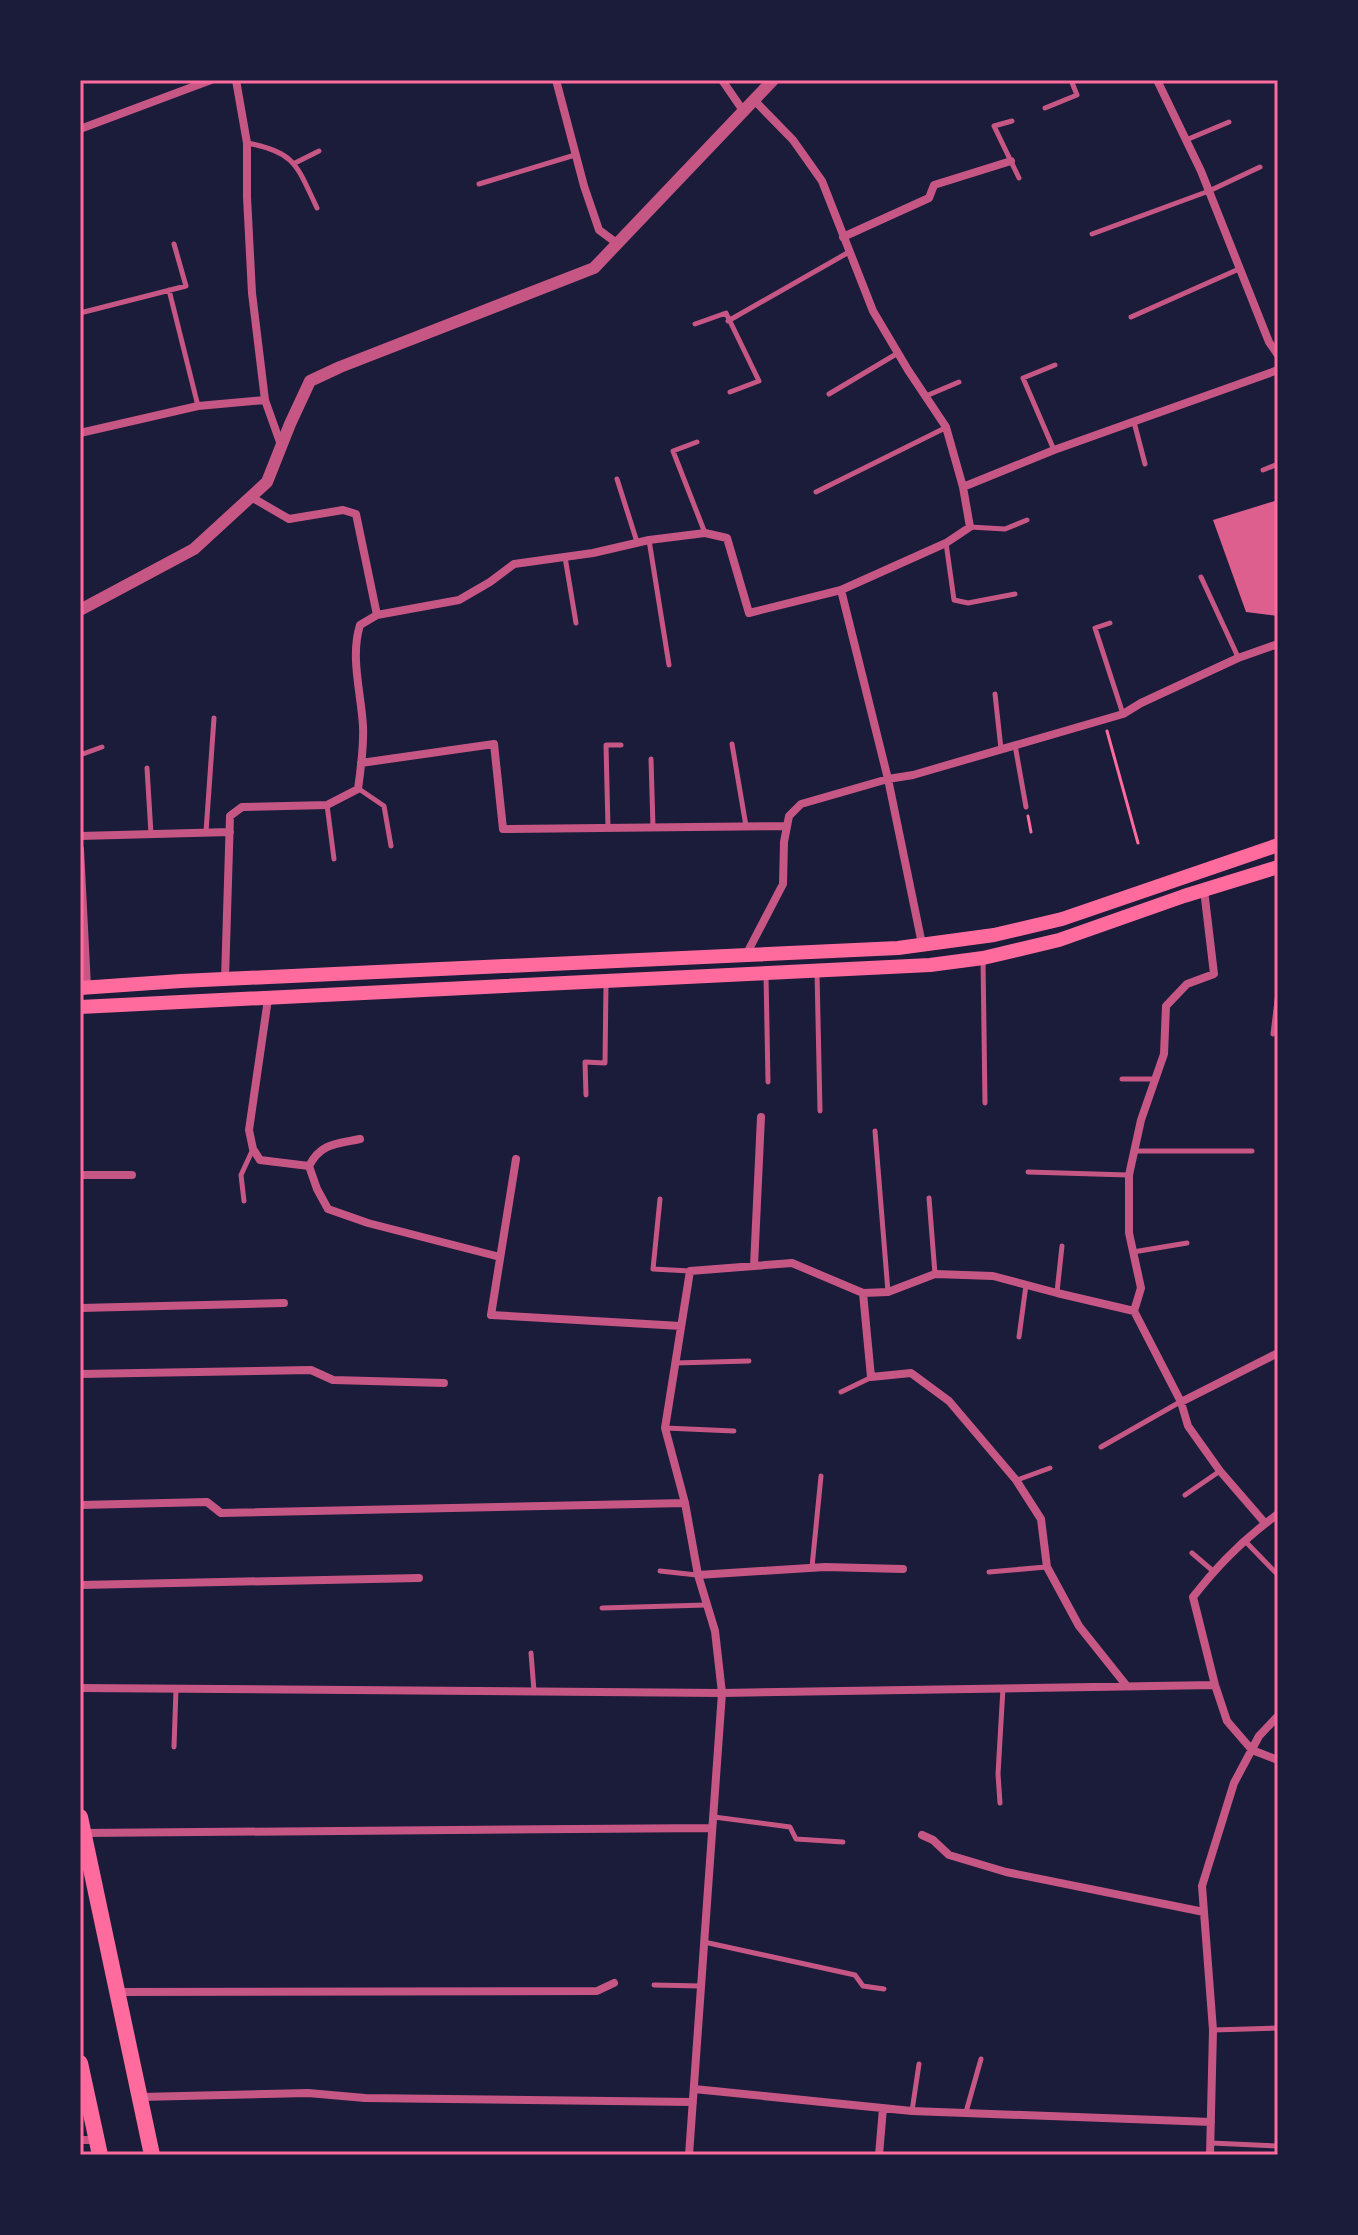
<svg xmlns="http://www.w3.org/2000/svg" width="1358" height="2235" font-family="Bitter,serif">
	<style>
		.building { fill: #dd5f8e }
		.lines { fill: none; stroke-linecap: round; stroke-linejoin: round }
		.path { stroke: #ff6b9d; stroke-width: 3 }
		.service { stroke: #c65784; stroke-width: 5 }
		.minor { stroke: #c65784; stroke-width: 8 }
		.tertiary { stroke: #c65784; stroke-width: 12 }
		.secondary { stroke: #ff6b9d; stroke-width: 14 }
		.primary { stroke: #ff6b9d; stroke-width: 16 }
		.neatline { fill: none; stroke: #ff6b9d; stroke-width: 3 }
	</style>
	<rect width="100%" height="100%" fill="#1b1b3a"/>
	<path class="building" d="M1278 500V616L1246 612 1213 520Z"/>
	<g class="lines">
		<path class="path" d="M1107 731 1138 843
			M1028 816 1031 832"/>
		<path class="service" d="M1045 108 1077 95 1071 80
			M1012 121 994 126 1019 178
			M1186 140 1229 122
			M247 143C296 152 297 166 317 208
			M295 163 319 151
			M479 184 575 155
			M1092 234 1209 191 1260 167
			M169 290 198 406
			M80 313 186 286 174 244
			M1131 317 1239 269
			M728 321 849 252
			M695 324 726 313 759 381 730 392
			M829 394 898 353
			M926 396 959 382
			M1134 422 1145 464
			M697 442 673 451 705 533
			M1054 450 1023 378 1055 365
			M1263 470 1278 464
			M617 479 637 542
			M816 492 945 428
			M970 527 1005 529 1027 520
			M649 540 669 665
			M946 543 954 600 968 603 1015 594
			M565 557 576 623
			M1201 577 1238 657
			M1110 623 1095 628 1123 714
			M995 694 1001 749
			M732 744 746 826
			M1015 745 1026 807
			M80 755 102 747
			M651 759 653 827
			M147 768 151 834
			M359 789 384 806 391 846
			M327 805 334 859
			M608 828 606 745H621
			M206 832 214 718
			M983 959 985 1103
			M817 972 820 1111
			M766 975 768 1082
			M1273 1034 1278 992
			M1122 1079H1154
			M586 1095 585 1062 605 1063 606 983
			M875 1131 888 1292
			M1134 1151H1252
			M1028 1172 1128 1175
			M929 1198 935 1274
			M660 1199 653 1269 690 1271
			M244 1201 241 1175 253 1149
			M1133 1252 1187 1243
			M1057 1292 1062 1246
			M1019 1337 1026 1285
			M675 1363 749 1361
			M841 1392 870 1378
			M665 1428 734 1431
			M1101 1447 1180 1402
			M1017 1480 1050 1468
			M1185 1495 1220 1471
			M1245 1541 1278 1575
			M1192 1553 1213 1571
			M812 1567 821 1476
			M660 1571 697 1575
			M989 1572 1046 1567
			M602 1608 706 1605
			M531 1653 534 1691
			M174 1747 176 1689
			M1000 1803 998 1774 1003 1688
			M714 1817 790 1827 796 1839 843 1842
			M704 1942 855 1975 863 1986 884 1989
			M654 1985 701 1986
			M1213 2030 1278 2028
			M912 2111 919 2064
			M966 2112 981 2059
			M1211 2143 1278 2146"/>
		<path class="minor" d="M236 80 247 143V197L252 293 265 400 281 445
			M556 80 584 186 599 230 618 244
			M722 80 744 112
			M1157 80 1201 171 1269 342 1278 355
			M755 101 793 140 822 181 873 311 908 370 946 427 963 487 970 527 946 543 841 590 888 779 922 944
			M80 129 211 80
			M843 237 929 198 934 185 1011 161
			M80 433 198 406 265 400
			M963 487 1054 450 1278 370
			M251 497 289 519 343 510 356 514 377 615 459 600 490 582 514 564 593 553 649 540 705 533 727 538 749 613 841 590
			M361 763 494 744 503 829 787 826
			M80 836 230 832
			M80 849 87 987
			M1204 890 1214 974 1187 984 1166 1006 1164 1054 1141 1120 1129 1175V1233L1141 1288 1134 1311 1181 1402 1188 1426 1220 1471 1265 1523
			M746 955 783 884 784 842 789 816 801 804 888 779 913 775 1123 714 1141 703 1238 658 1278 644
			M225 979 230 816 242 807 327 805 358 789C361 768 364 747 363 726 361 692 350 657 360 625L377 615
			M268 999 249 1130 253 1149 260 1160 309 1166
			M360 1139C336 1144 321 1143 309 1166L317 1189 328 1209 368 1223 500 1257
			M516 1159 491 1315 681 1326
			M80 1175H132
			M754 1266 761 1117
			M863 1293 871 1377 911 1373 949 1401 1016 1480 1041 1519 1047 1567 1079 1626 1126 1685
			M80 1308 284 1303
			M80 1374 311 1370 333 1380 444 1383
			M1181 1402 1278 1353
			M80 1505 207 1502 221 1513 685 1503
			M1278 1514C1246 1537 1217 1566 1193 1597L1215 1685 1227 1721 1252 1750 1278 1760
			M698 1575 825 1567 903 1569
			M80 1585 419 1578
			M80 1688 722 1693 1215 1685
			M83 1833 712 1828
			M922 1835 933 1840 949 1855 1006 1872 1204 1912
			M117 1992 597 1991 614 1983
			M694 2089 912 2111 1211 2122
			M140 2097 308 2093 365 2098 693 2102
			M80 2140H96
			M689 2155 722 1693 715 1631 698 1575 685 1503 665 1428 690 1271 792 1263 863 1293 888 1292 935 1274 993 1276 1057 1293 1134 1311
			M879 2155 883 2108
			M1210 2155 1213 2030 1202 1886 1234 1783 1259 1736 1278 1716"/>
		<path class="tertiary" d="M80 610 194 549 267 482 290 424 310 381 340 367 594 268 773 80"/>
		<path class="secondary" d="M80 988 181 981 898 948 994 935 1062 919 1278 845
			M80 1007 930 965 983 958 1059 940 1184 896 1278 867"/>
		<path class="primary" d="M80 1817 152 2155
			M80 2063 100 2155"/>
	</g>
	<rect width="1358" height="2235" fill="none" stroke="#1b1b3a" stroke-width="164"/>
	<rect x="82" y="82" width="1194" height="2071" class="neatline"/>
</svg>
